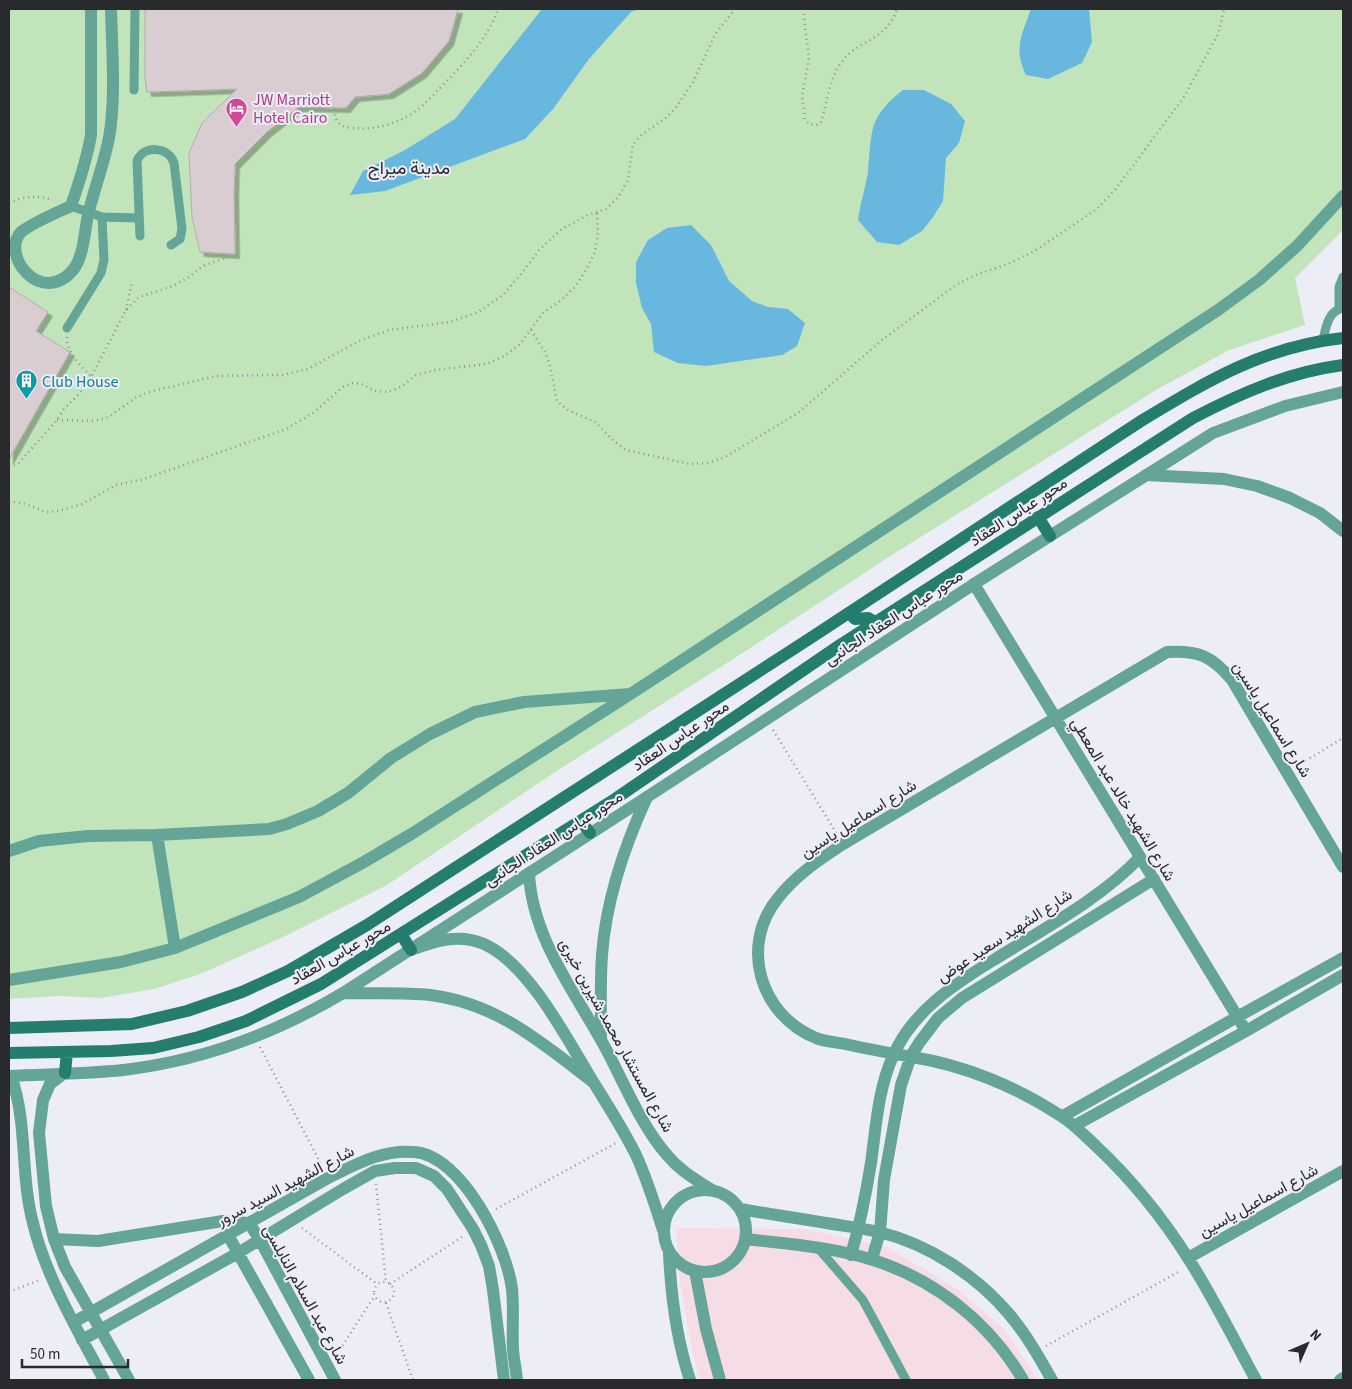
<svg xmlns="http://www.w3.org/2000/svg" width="1352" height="1389" font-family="'Source Sans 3',Vazirmatn,sans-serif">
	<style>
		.commercial { fill: #f6dce4 }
		.green { fill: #c1e4bb }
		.water { fill: #67b7de }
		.building { fill: #d9cdd1; stroke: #b6acaf; filter: url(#shadow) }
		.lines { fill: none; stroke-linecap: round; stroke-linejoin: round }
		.path { stroke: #909198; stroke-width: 2.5; stroke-dasharray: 1 4; stroke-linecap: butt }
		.service { stroke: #64a598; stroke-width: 9 }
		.minor { stroke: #64a598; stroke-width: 12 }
		.tertiary { stroke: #64a598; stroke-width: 12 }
		.secondary { stroke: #257d6f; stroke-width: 12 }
		.labels { text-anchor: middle; stroke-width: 4; stroke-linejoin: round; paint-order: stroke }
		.hotel-label { font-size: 16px; fill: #b23c85; stroke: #ecedf7; text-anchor: start }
		.culture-label { font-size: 16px; fill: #0d838f; stroke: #ecedf7; text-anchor: start }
		.street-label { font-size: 16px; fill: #292a2d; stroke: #ecedf7 }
		.neighbourhood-label { font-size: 18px; fill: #292a2d; stroke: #ecedf7 }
	</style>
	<defs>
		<filter id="shadow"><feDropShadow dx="4.5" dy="4.5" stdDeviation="0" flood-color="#0004"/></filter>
	</defs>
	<rect width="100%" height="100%" fill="#ecedf7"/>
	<path class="commercial" d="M676 1228 806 1229 887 1247 959 1290 1004 1329 1038 1380H700L692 1350 680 1282Z"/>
	<path class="green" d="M9 9H1343V230L1295 278 1305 325 1229 350 1156 390 895 553 741 654 552 774 387 885 279 939 198 975 154 989 101 998 59 996 9 999Z"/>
	<path class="water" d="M542 9H639L631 12 589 59 553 109 525 139 385 191 350 195 363 171 405 150 455 119Z
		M1031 9H1089L1092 42 1082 63 1048 79 1026 75C1013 48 1022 35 1031 9Z
		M903 90H924L951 104 965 121 959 143 946 158 943 201 933 217 922 231 899 245 877 242 858 220C860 203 866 187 868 171 872 131 868 117 903 90Z
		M691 225 711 245 729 281 752 301 768 307 788 309 805 323 797 346 782 355 706 366 678 363 654 352 651 324 642 308 636 283V262L648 240 667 228Z"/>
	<path class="building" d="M145 9H458L449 41 422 73 389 94 355 97 346 108 299 107 268 131 235 164 234 193 235 254 200 252 192 217 189 153 202 123 237 89 147 92 145 78Z
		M9 287 48 312 36 331 70 352 9 459Z"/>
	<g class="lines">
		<path class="path" d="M803 9 809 58 802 96 805 119 809 124 816 125 821 122C827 103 829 79 841 63 859 38 886 42 897 9
			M335 109C334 122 340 127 353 128 373 130 394 125 411 114 424 106 434 94 445 83 466 61 488 38 498 9
			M9 203C24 196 37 195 53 200
			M126 310 132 282
			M531 330 545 352 550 366 557 401 568 410 595 422 615 442 626 450 690 464 708 463 725 457 798 413 882 340 956 285 978 274 1008 264 1036 250 1097 209 1115 190 1184 97 1218 34 1224 9
			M67 337C66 353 82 366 91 377
			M57 420 94 421 109 417 135 398 149 392 216 376 283 375 308 369 359 341 389 330 450 322 478 312 503 295 522 273 540 249 562 229 588 215 606 209 619 196 628 180 633 144 643 134 667 117 677 106 693 82 716 33 735 9
			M9 466 18 464 57 420 64 409 80 393 91 377 126 310 139 297 173 286 189 277 203 266 230 256
			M9 501 26 504 46 512 59 511 82 504 116 485 144 479 286 429 313 413 343 387 352 383 362 384 374 391 388 392 401 387 416 375 435 370 487 364 504 356 519 345 543 313 560 301 575 287 586 270 595 252 598 232 597 212
			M773 730 837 834
			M1297 766 1343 738
			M260 1047 322 1166
			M376 1184 386 1282
			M496 1209 616 1143
			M302 1228 377 1284
			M374 1292a10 10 0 1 1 20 0a10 10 0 1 1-20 0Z
			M390 1284 462 1237
			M9 1292 40 1280
			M386 1303 413 1380
			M1046 1346 1180 1271
			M337 1354 374 1297"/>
		<path class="service" d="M134 90 135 9
			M71 206 102 217 139 218
			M140 236 137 161C143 145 168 146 174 163L182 229 180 239 171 245
			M1339 309V287L1343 277
			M67 328 101 273 104 260 102 217
			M1323 340C1326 327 1328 311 1343 308
			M818 1248 863 1300 906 1380"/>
		<path class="minor" d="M91 9V135C87 159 79 183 71 206 56 213 34 222 21 232 0 255 41 307 73 270 85 255 84 229 89 211 95 187 104 163 109 138 116 98 112 49 111 9
			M1146 475 1224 479 1257 486 1290 498 1320 513 1343 531
			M974 584 1246 1031
			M157 835 175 948
			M9 851 39 841 88 836 157 835 269 829 287 824 318 811 348 793 391 758 430 734 475 712 524 702 630 694
			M9 980 121 962 175 948 299 897 364 862 413 833 632 693 1218 310 1259 280 1297 246 1343 196
			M343 993C371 994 402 992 430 995 497 1003 542 1043 593 1082
			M601 1039C601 1011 600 983 602 955 606 899 624 847 647 797
			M63 1074 50 1084 43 1100 39 1133 46 1206 54 1239 65 1267 129 1380
			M9 1076C47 1074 85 1074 123 1070 200 1061 276 1033 343 993L647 797
			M11 1076C28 1123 20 1175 33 1223 45 1275 79 1333 104 1380
			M1063 1116 1237 1017 1343 958
			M1074 1126 1246 1031 1343 975
			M228 1235 309 1380
			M54 1239 98 1241 223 1221 249 1223 260 1240 335 1380
			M851 1255C860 1224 866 1194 871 1163 876 1127 878 1089 893 1056 912 1012 953 985 992 961 1040 931 1102 898 1140 857
			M1188 1258 1343 1171
			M872 1259 880 1232 884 1180 901 1085 911 1056 919 1043 938 1018 962 998 1154 879
			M74 1322 328 1178C355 1165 382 1149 414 1152 462 1155 507 1247 512 1289 514 1309 512 1330 513 1350 514 1360 516 1370 517 1380
			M82 1340 238 1253 343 1189 375 1171 395 1168H416L434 1176 447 1189 473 1229 481 1245 489 1266 493 1290 504 1380
			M1256 1380C1234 1340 1213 1297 1188 1258 1162 1217 1132 1180 1097 1147 1085 1136 1074 1124 1061 1116 1017 1087 964 1065 912 1057 890 1053 868 1049 845 1044 836 1042 825 1042 816 1038 760 1015 739 946 778 898 796 875 819 860 843 844L1167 652C1198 650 1212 656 1232 680L1343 867
			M1340 1380 1343 1378"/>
		<path class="tertiary" d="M647 797 974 584 1213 433 1285 406 1343 392
			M529 873C532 939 576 993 606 1049 624 1083 642 1127 667 1155 680 1171 695 1179 712 1190
			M411 950C435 941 459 933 484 944 529 964 567 1039 592 1080 607 1104 623 1129 636 1155 647 1179 655 1205 663 1230
			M664 1231a41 41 0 1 1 82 0a41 41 0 1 1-82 0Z
			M740 1209C769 1214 797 1218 826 1223 844 1226 861 1228 879 1232 928 1244 976 1275 1009 1314 1026 1334 1039 1357 1052 1380
			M746 1239C788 1244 832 1247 873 1260 936 1280 990 1323 1023 1380
			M669 1253C671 1297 676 1338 690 1380
			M695 1271 706 1329 720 1380"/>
		<path class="secondary" d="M1038 517 1050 536
			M852 611V616L855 619 868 618 875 622
			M581 821 590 833
			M401 934 411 950
			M9 1028 132 1024 187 1011 242 992 288 971 367 925 809 639 1141 421C1209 380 1263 347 1343 338
			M9 1053 111 1051 153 1048 199 1037 246 1021 321 984 615 799 840 645 1193 418C1241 393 1289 372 1343 365
			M65 1073 67 1052"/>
	</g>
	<defs>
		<symbol id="hotel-pin" viewBox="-11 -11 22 30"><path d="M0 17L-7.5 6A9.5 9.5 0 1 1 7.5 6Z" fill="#d1479c" stroke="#ecedf7"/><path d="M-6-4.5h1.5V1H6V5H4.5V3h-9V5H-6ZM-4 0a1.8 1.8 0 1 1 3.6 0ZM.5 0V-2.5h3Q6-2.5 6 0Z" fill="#fff"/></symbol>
		<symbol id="building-pin" viewBox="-11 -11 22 30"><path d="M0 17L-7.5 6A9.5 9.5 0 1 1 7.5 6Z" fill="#0f9aa8" stroke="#ecedf7"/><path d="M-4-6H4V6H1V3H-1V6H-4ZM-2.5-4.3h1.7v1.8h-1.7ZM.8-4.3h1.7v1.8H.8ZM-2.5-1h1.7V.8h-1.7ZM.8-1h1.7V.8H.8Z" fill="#fff"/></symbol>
	</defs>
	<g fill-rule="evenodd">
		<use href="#hotel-pin" x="224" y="96" width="25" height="34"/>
		<use href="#building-pin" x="14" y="368" width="25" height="34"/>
	</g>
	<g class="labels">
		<g class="hotel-label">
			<text x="253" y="105">JW Marriott<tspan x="253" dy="18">Hotel Cairo</tspan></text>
		</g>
		<g class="culture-label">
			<text x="42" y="387">Club House</text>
		</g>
		<g class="street-label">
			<text transform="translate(1018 511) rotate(-33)" y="6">محور عباس العقاد</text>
			<text transform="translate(893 617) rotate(-33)" y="6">محور عباس العقاد الجانبى</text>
			<text transform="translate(1273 719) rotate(58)" y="6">شارع اسماعيل ياسين</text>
			<text transform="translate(680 735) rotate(-34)" y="6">محور عباس العقاد</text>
			<text transform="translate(1124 799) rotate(59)" y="6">شارع الشهيد خالد عبد المعطي</text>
			<text transform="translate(858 818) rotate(-32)" y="6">شارع اسماعيل ياسين</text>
			<text transform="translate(553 838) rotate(-33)" y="6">محور عباس العقاد الجانبى</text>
			<text transform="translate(1004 935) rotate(-33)" y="6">شارع الشهيد سعيد عوض</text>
			<text transform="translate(340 952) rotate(-30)" y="6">محور عباس العقاد</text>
			<text transform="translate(617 1035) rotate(61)" y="6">شارع المستشار محمد شيرين خيرى</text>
			<text transform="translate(285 1185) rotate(-28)" y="6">شارع الشهيد السيد سرور</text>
			<text transform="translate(1258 1200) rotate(-29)" y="6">شارع اسماعيل ياسين</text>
			<text transform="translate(306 1294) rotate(61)" y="6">شارع عبد السلام النابلسى</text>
		</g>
		<g class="neighbourhood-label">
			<text x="409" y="174">مدينة ميراج</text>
		</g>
	</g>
	<rect width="1352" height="1389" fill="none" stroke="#292a2d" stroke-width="20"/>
	<g transform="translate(1307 1344) rotate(45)" stroke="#ecedf7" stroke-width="4" paint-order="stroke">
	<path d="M0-4L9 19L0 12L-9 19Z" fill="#292a2d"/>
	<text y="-8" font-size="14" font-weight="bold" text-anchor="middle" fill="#292a2d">N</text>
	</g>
	<path d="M22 1359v8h106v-8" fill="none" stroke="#292a2d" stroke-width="2.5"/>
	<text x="30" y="1359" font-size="15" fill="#292a2d" stroke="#ecedf7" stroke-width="4" paint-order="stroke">50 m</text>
</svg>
